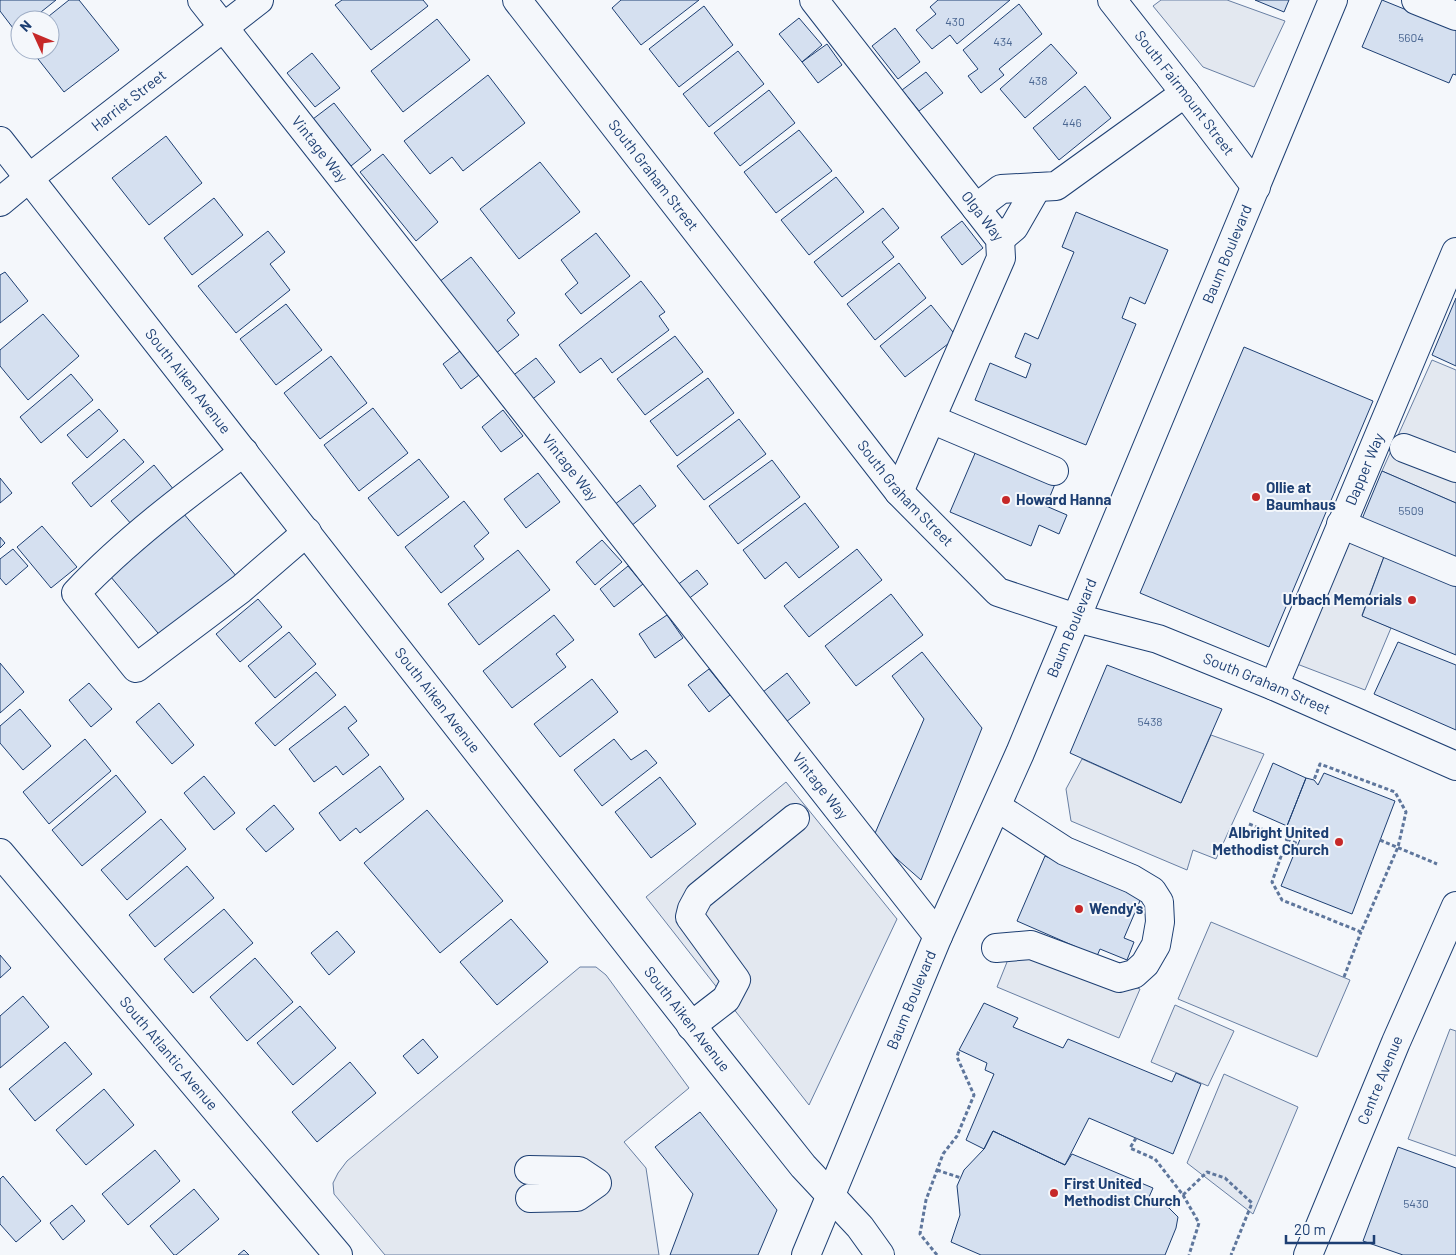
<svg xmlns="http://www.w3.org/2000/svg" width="1456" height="1255" font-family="Barlow,sans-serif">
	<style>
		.parking { fill: #e3e8f0; stroke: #687fa3 }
		.building { fill: #d5e0f0; stroke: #1d3f73 }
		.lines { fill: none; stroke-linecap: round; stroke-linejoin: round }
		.minor-casing { stroke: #1d3f73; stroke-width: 30 }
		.major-casing { stroke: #1d3f73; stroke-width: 30 }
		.path { stroke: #5e769c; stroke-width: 3; stroke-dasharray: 4 2.5; stroke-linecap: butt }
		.minor { stroke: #f4f7fb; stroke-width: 28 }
		.major { stroke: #f4f7fb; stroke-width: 28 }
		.poi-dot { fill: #c62828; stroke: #f4f7fb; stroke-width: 2 }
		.labels { text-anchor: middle; stroke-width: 4; stroke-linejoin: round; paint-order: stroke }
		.number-label { font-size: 12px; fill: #4b6792 }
		.street-label { font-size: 15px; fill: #1d3f73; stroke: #f4f7fb }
		.poi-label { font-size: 15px; font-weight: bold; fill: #1d3f73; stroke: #f4f7fb; text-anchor: start }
	</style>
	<rect width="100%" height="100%" fill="#f4f7fb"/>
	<path class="parking" d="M1161 0H1227L1285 21 1254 87 1203 67 1153 6Z
		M1432 360 1456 370V503L1382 471Z
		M1351 539 1385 554 1362 615 1391 628 1365 690 1297 664Z
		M1211 735 1264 754 1216 859 1193 850 1187 870 1071 821 1066 789 1082 759 1181 803Z
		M786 782 897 919 809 1105 646 897Z
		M1211 922 1350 980 1317 1057 1178 999Z
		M1017 937 1140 989 1119 1038 997 987Z
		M580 967H596L606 975 689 1088 624 1142 646 1168 659 1255H385L334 1194 333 1183 338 1173 347 1161Z
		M1175 1005 1234 1031 1208 1086 1151 1062Z
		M1450 1029 1456 1031V1156L1408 1139Z
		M1224 1074 1298 1107 1253 1214 1187 1163Z"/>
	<path class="building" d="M0 0H56L31 20H20V29L16 32 0 11Z
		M69 0H79L119 50 64 92 31 50H50V20H44Z
		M342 0H423L428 6 371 50 335 5Z
		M621 0H699L641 45 612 8Z
		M938 0H1010L957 44 950 35 932 49 916 30 936 14 930 7Z
		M1255 0H1289L1284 12Z
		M1382 0 1456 30V75L1453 74 1449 83 1362 47Z
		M1019 4 1042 34 999 69 1004 75 981 93 968 76 978 69 963 50Z
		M704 6 733 45 679 87 649 49Z
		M799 18 822 45 802 62 779 34Z
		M437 19 470 60 403 112 371 71Z
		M895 28 920 62 898 79 872 46Z
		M827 44 842 65 818 83 802 62Z
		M1051 44 1077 73 1025 118 1000 89Z
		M738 51 764 84 709 127 683 94Z
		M312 53 340 88 315 107 287 73Z
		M926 72 943 93 919 111 902 90Z
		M488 75 525 123 463 171 452 157 430 174 404 141Z
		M1085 86 1111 118 1059 160 1033 128Z
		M769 90 795 123 740 166 714 133Z
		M334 103 371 150 351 166 313 119Z
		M799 130 832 171 776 213 744 172Z
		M166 136 202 183 149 225 112 178Z
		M383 154 438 222 416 241 360 172Z
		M540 162 580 212 519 259 480 209Z
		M836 177 864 212 809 255 781 220Z
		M214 198 243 235 192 275 164 238Z
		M883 208 899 228 882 242 894 257 842 297 814 262Z
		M1076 212 1168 250 1145 304 1130 297 1122 318 1136 324 1086 445 975 400 990 363 1026 378 1031 364 1015 357 1025 333 1038 339 1074 252 1062 247Z
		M962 221 983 248 962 265 941 237Z
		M268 231 285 252 270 264 290 290 236 333 198 286Z
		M596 233 630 276 581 314 565 294 578 283 561 260Z
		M471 257 515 313 507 320 519 335 495 354 439 282Z
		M899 263 926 298 875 340 847 304Z
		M5 272 28 301 0 323V275Z
		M641 281 665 312 659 316 669 330 612 373 601 358 580 373 559 345Z
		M1456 298V366L1432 355Z
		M286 304 322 350 276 385 240 339Z
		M931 305 957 337 905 377 880 346Z
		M43 314 79 356 28 400 0 366V350Z
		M675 336 703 372 645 415 617 379Z
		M1244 347 1373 401 1269 647 1140 593Z
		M460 351 479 375 461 389 443 364Z
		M331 356 367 403 320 439 284 393Z
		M536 358 555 382 530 401 511 377Z
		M71 374 93 400 41 443 20 417Z
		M708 378 734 413 677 456 650 421Z
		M373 408 408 453 359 491 324 445Z
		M99 409 118 431 87 458 67 435Z
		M503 410 523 436 501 452 482 427Z
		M739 419 766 454 704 500 677 466Z
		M124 439 144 462 91 507 72 483Z
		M976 451 1055 484 1046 506 1067 515 1059 534 1039 525 1031 546 950 512Z
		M419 459 449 497 398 536 368 498Z
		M772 460 800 497 738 544 709 506Z
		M154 465 174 490 132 525 111 501Z
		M1382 471 1456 503V560L1362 519Z
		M538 473 560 502 526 528 504 499Z
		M0 478 12 493 0 503Z
		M640 485 656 506 631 526 614 505Z
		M464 501 489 533 474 546 484 559 441 593 405 547Z
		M805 503 839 547 799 578 786 562 765 579 743 550Z
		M178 507 237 577 163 639 105 570Z
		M42 526 77 567 51 588 17 547Z
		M0 537 5 543 0 548Z
		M602 540 622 562 595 585 576 562Z
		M13 549 28 566 6 585 0 578V559Z
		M857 549 882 580 809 637 784 606Z
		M518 550 550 590 479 645 448 604Z
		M1385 554 1456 583V655L1362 616Z
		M628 566 643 584 614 607 600 589Z
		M697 570 708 584 687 600 676 586Z
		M891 594 923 635 856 686 825 646Z
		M258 599 282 627 240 662 216 634Z
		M554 615 574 640 556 654 566 667 512 708 483 671Z
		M667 615 683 638 655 658 639 634Z
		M289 632 316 664 275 698 248 666Z
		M1398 642 1456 665V730L1374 694Z
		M922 652 982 728 921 880 873 838 924 719 892 676Z
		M0 663 24 692 0 713Z
		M1107 665 1222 709 1181 803 1070 753Z
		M709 669 730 695 709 712 688 685Z
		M316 672 336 695 275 746 255 723Z
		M787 673 810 703 786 722 763 692Z
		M592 679 618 712 560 757 534 724Z
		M89 683 112 709 91 727 69 700Z
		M159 703 194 745 172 764 136 722Z
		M345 706 357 721 348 728 369 755 343 775 336 766 314 782 289 749Z
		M20 709 51 746 23 770 0 743V726Z
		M85 739 111 771 49 824 23 792Z
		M614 739 631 760 646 750 657 763 602 806 574 770Z
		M1273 763 1306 778 1287 826 1253 811Z
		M380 766 404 799 360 833 356 828 340 841 319 813Z
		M1324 773 1395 801 1352 914 1281 886 1303 832 1287 826 1306 778 1314 780 1318 785Z
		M116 775 146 812 82 866 52 830Z
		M204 776 235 813 214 830 184 793Z
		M660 777 696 824 651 858 615 812Z
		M274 805 294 829 266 852 246 829Z
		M427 810 503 901 440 953 364 863Z
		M161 819 186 849 127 900 101 870Z
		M1045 856 1142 896 1124 938 1134 942 1127 960 1100 949 1097 956 1017 921Z
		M187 866 214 898 155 947 129 915Z
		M224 909 253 943 193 993 164 959Z
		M511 919 548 962 497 1005 460 962Z
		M337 931 355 952 329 975 311 953Z
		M0 955 11 968 0 978Z
		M255 958 293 1002 247 1041 210 997Z
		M23 996 49 1027 0 1068V1016Z
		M984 1003 1018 1018 1013 1027 1063 1048 1068 1039 1172 1082 1176 1073 1201 1084 1173 1154 1089 1118 1065 1165 993 1131 984 1149 966 1140 994 1074 985 1070 987 1063 959 1050Z
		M300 1006 336 1048 293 1085 257 1043Z
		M423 1039 438 1057 418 1074 403 1056Z
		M65 1042 92 1074 35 1121 9 1089Z
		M350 1062 376 1093 317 1142 292 1112Z
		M104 1089 134 1125 86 1165 56 1130Z
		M700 1112 777 1210 758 1255H670L693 1194 655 1147Z
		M993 1131 1065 1165 1072 1154 1153 1188 1149 1197 1169 1208 1178 1217 1176 1228 1165 1255H981L951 1242 960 1215 957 1186 964 1170 984 1149Z
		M1398 1147 1456 1168V1255H1403L1363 1241Z
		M155 1150 180 1181 128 1225 102 1194Z
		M3 1176 41 1221 16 1242 0 1224V1179Z
		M194 1189 219 1219 176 1255H174L150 1226Z
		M72 1205 85 1221 63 1240 50 1223Z
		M244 1250 249 1255H238Z"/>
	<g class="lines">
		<defs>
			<g id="minor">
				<path id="s1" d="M202 0 938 936"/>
				<path id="s2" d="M517 0 899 492 998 592 1076 618 1158 639 1274 686 1456 766"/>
				<path id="s3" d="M814 0 1000 239 1001 258 899 492"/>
				<path id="s4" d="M1112 0 1185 93 1256 187"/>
				<path d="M1416 0 1456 16"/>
				<path id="s5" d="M0 141 710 1049 803 1166 860 1227 880 1255"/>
				<path id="s6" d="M0 202 29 178 259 0"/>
				<path d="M976 208 1001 189 1056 186 1185 93"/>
				<path d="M1000 239 1014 227 1037 187"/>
				<path d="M931 419 1054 471"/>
				<path d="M1404 448 1456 468"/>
				<path d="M244 452C186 495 125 541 76 593L136 668 241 589 307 532"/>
				<path d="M1341 524 1456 572"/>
				<path id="s7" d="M1274 686 1456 252"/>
				<path id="s8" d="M0 853 338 1255"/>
				<path d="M996 948 1031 945 1119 978 1134 974 1145 964 1156 945 1160 922 1159 902 1152 891 1132 879 1065 851 997 807"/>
				<path d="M691 1026 726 999 736 980 690 917 692 909 699 896 795 818"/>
				<path d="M529 1170 579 1171 597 1183 577 1197 530 1198"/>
			</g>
			<g id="major">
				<path id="s9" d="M806 1255 938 936 1020 753 1333 0"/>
				<path id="s10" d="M1308 1255 1396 1042 1456 906"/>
			</g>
		</defs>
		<use href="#minor" class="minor-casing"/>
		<use href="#major" class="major-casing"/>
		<path class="path" d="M1249 824 1287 839 1272 882 1282 900 1361 932 1398 847 1406 812 1395 792 1320 764 1314 780
			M1287 839 1298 844
			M1380 840 1437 864
			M1344 977 1361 932
			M1136 1138 1130 1148 1155 1159 1183 1195 1199 1223 1189 1255
			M937 1170 961 1178
			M1183 1195 1207 1172 1225 1178 1252 1203 1231 1255
			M937 1255 920 1234 926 1200 943 1154 957 1136 974 1095 957 1057 959 1050"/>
		<use href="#minor" class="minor"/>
		<use href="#major" class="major"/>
	</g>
	<g class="poi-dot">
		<circle cx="1256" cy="497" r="5"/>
		<circle cx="1006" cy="500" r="5"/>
		<circle cx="1412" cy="600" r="5"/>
		<circle cx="1339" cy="842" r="5"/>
		<circle cx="1079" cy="909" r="5"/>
		<circle cx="1054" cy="1193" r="5"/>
	</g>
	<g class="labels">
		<g class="number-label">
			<text x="955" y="26">430</text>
			<text x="1411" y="42">5604</text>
			<text x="1003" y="46">434</text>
			<text x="1038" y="85">438</text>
			<text x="1072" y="127">446</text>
			<text x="1411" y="515">5509</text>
			<text x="1150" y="726">5438</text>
			<text x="1416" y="1208">5430</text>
		</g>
		<g class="street-label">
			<text dy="5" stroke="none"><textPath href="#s4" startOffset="118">South Fairmount Street</textPath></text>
			<text dy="5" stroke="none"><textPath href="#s6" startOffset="164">Harriet Street</textPath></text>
			<text dy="5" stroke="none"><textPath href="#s1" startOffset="190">Vintage Way</textPath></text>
			<text dy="5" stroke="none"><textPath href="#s2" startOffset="222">South Graham Street</textPath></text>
			<text dy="5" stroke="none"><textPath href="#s3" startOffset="274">Olga Way</textPath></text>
			<text dy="5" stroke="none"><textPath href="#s9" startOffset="1086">Baum Boulevard</textPath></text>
			<text dy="5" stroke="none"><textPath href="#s5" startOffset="305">South Aiken Avenue</textPath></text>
			<text dy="5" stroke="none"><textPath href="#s1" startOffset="595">Vintage Way</textPath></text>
			<text dy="5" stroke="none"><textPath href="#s7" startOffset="235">Dapper Way</textPath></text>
			<text dy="5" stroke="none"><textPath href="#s2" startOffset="628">South Graham Street</textPath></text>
			<text dy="5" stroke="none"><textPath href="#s9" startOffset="681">Baum Boulevard</textPath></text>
			<text dy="5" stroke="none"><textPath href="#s2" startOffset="1048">South Graham Street</textPath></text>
			<text dy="5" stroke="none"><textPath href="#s5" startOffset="710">South Aiken Avenue</textPath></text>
			<text dy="5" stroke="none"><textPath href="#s1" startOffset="1000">Vintage Way</textPath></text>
			<text dy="5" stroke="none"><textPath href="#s9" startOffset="276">Baum Boulevard</textPath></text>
			<text dy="5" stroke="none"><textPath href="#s5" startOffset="1115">South Aiken Avenue</textPath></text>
			<text dy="5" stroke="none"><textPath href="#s8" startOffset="262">South Atlantic Avenue</textPath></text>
			<text dy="5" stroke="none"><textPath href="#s10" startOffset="189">Centre Avenue</textPath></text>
		</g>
		<g class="poi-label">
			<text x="1266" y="493">Ollie at<tspan x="1266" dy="17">Baumhaus</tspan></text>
			<text x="1016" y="505">Howard Hanna</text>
			<text x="1402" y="605" text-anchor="end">Urbach Memorials</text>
			<text x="1329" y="838" text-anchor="end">Albright United<tspan x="1329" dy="17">Methodist Church</tspan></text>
			<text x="1089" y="914">Wendy's</text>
			<text x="1064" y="1189">First United<tspan x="1064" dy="17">Methodist Church</tspan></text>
		</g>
	</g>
	<g transform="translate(35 35) rotate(314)"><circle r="24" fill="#f4f7fb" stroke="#9eadc5"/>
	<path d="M0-4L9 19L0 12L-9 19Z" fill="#c62828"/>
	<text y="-8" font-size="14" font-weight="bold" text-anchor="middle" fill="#1d3f73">N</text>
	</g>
	<path d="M1286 1235v8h88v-8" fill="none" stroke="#1d3f73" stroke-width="2.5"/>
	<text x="1294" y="1235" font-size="15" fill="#1d3f73" stroke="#f4f7fb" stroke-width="4" paint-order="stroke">20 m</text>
</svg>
